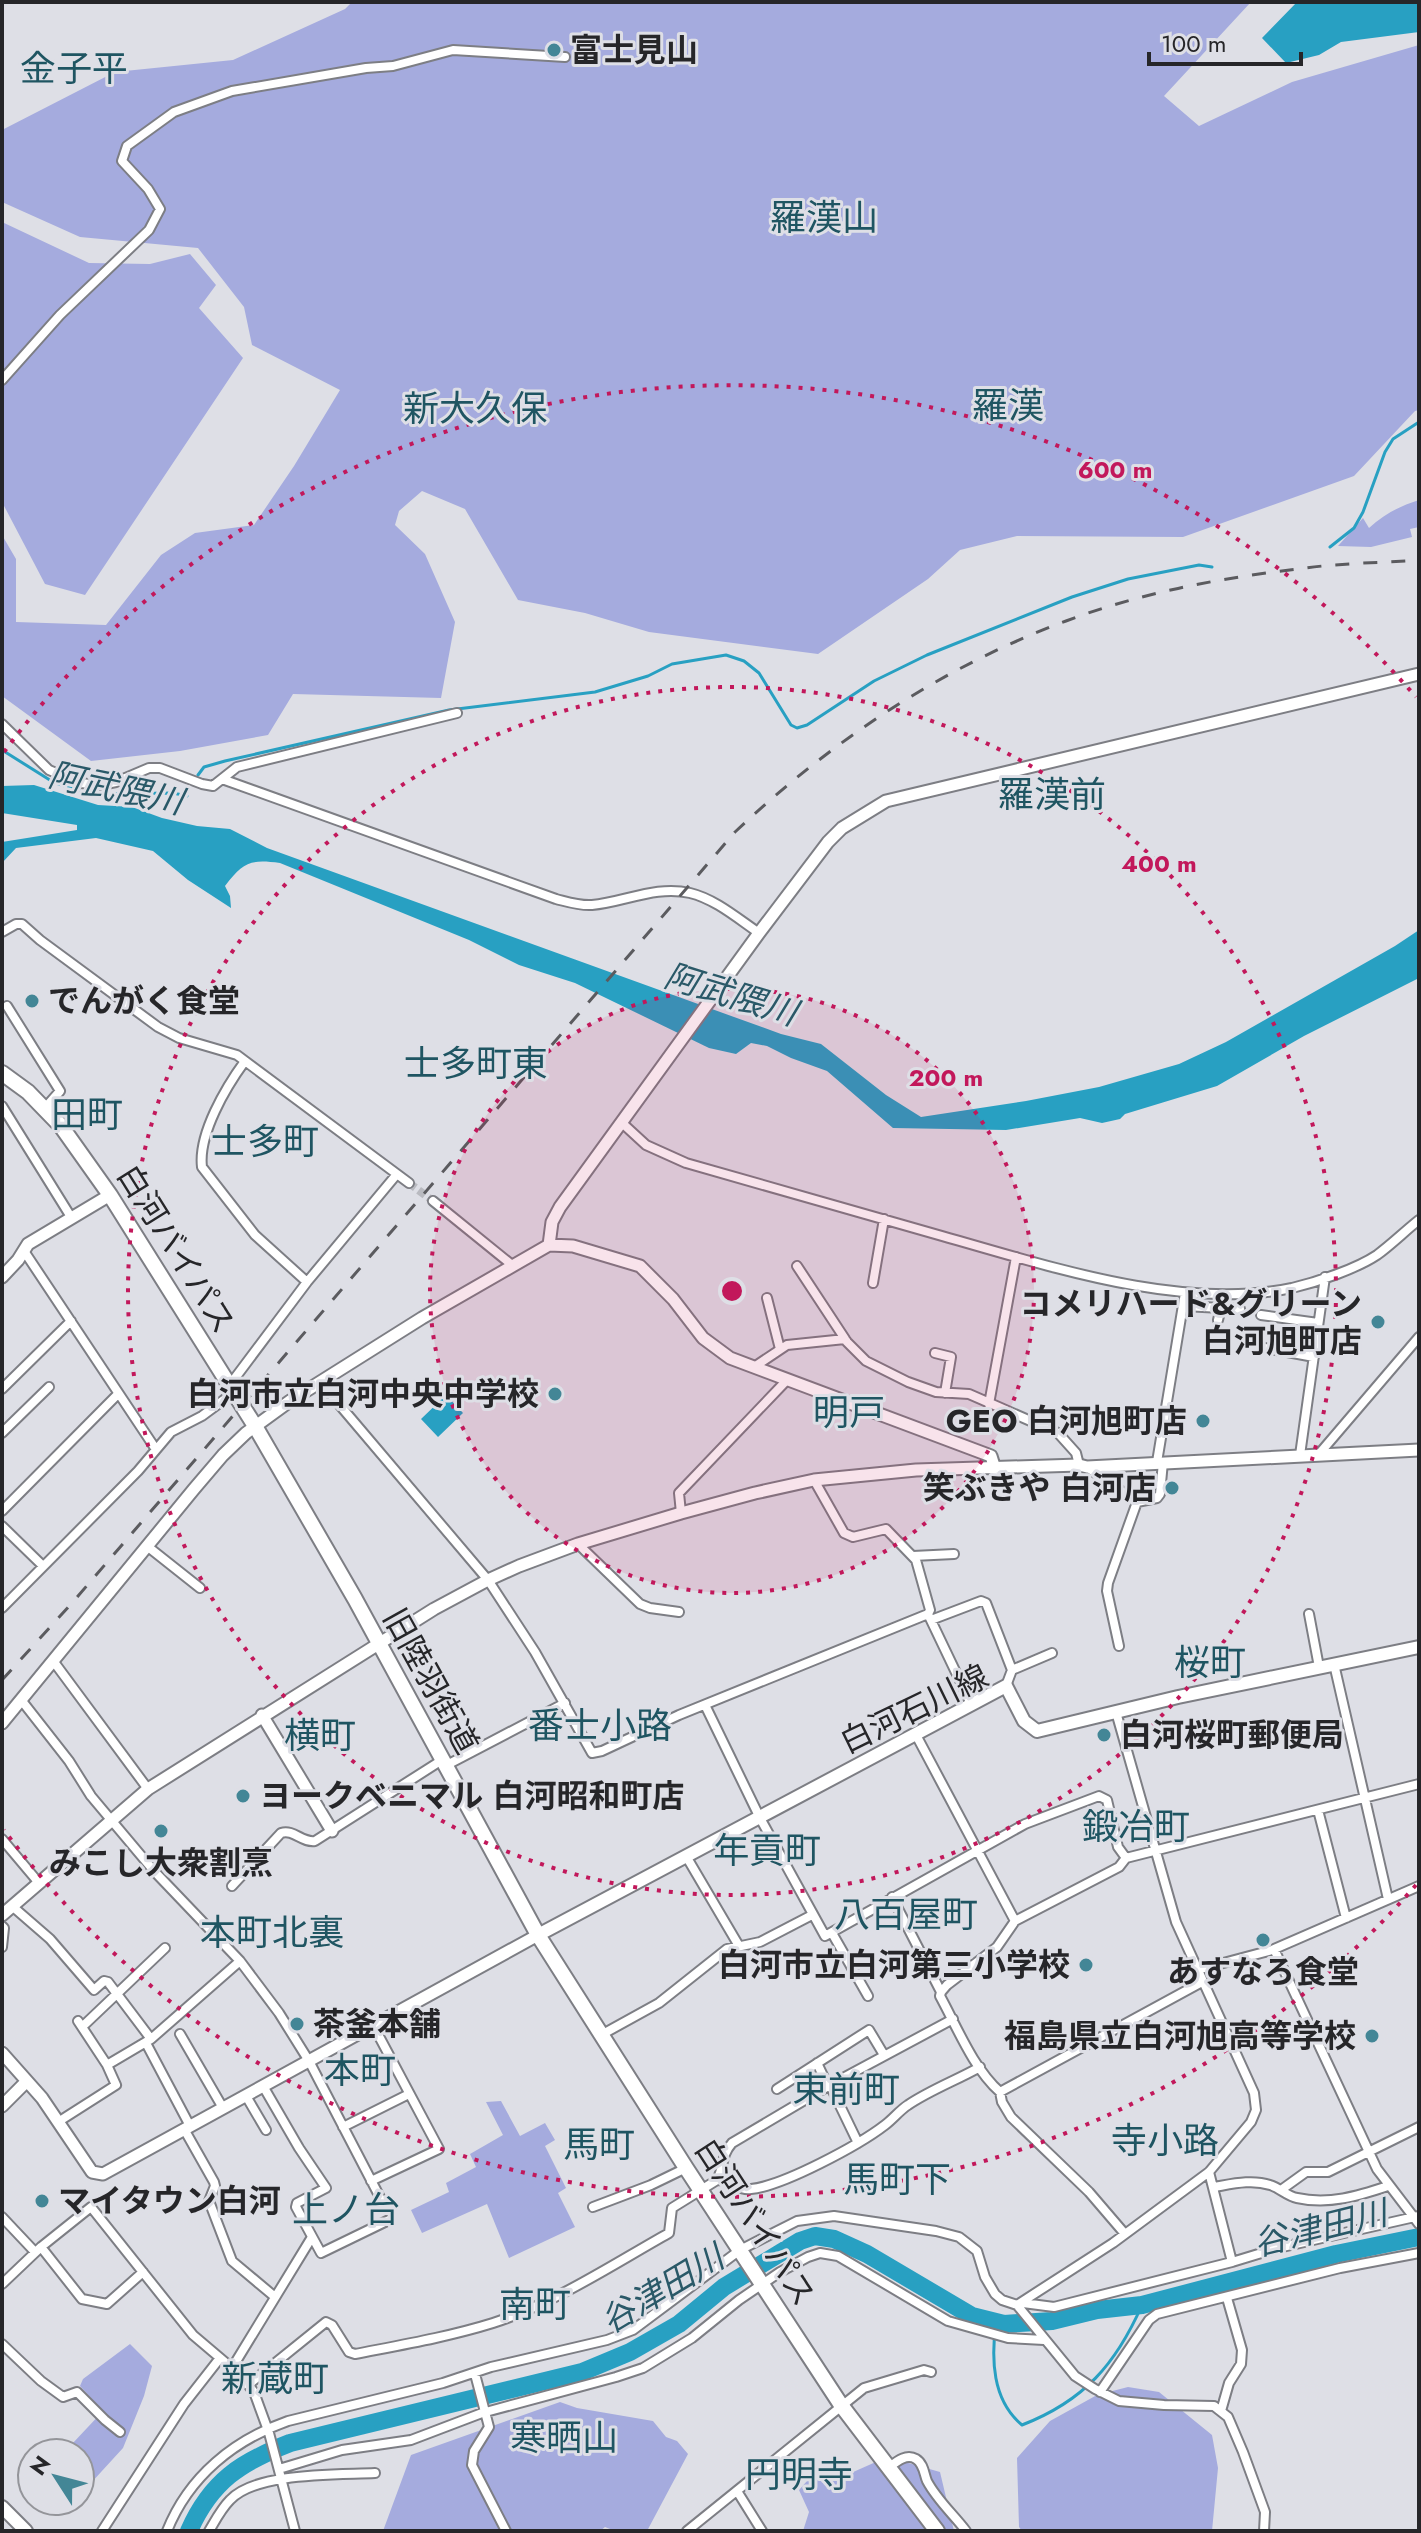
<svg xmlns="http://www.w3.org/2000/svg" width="1421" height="2533" font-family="Jost,'Noto Sans JP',sans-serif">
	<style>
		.green { fill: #a5abde }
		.water { fill: #28a0c2 }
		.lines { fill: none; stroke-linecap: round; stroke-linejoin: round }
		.stream { stroke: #28a0c2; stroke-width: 3 }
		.river { stroke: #28a0c2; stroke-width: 18 }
		.street-tunnel { stroke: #b9bac0; stroke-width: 8; stroke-dasharray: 8 4; stroke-linecap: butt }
		.street-casing { stroke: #7d7e84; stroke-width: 12 }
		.secondary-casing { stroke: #7d7e84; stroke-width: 15 }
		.primary-casing { stroke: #7d7e84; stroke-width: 16 }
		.highway-casing { stroke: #7d7e84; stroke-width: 18 }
		.street { stroke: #fff; stroke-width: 8 }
		.secondary { stroke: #fff; stroke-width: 11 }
		.primary { stroke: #fff; stroke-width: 12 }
		.highway { stroke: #fff; stroke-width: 14 }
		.rail { stroke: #5b5b5f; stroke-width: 3; stroke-dasharray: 14 14; stroke-linecap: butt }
		.ring { fill: none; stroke: #c2185b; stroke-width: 4; stroke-dasharray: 4 8 }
		.poi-dot { fill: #438696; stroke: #dedfe6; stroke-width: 3 }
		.labels { text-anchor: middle; stroke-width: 6; stroke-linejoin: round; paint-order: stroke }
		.poi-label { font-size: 32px; font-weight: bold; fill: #262629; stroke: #dedfe6; text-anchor: start }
		.street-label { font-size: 32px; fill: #262629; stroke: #dedfe6 }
		.water-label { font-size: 34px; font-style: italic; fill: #2a5968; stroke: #dedfe6 }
		.quarter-label { font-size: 36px; fill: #1f5562; stroke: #dedfe6 }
		.centre { fill: #c2185b; stroke: #dedfe6; stroke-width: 4 }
		.ring-label { font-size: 24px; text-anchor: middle; font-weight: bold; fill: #c2185b; stroke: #dedfe6; stroke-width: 6; stroke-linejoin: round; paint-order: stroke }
	</style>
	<rect width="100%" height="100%" fill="#dedfe6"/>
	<path class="green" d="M352 2H1251L1164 96 1199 126 1292 82 1419 45V410L1415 411 1354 476 1183 537 1017 536 960 550 928 579 818 654 649 632 585 613 518 600 465 509 422 491 399 511 395 525 425 554 455 622 441 698 293 694 268 735 180 751 91 761 2 696V535L16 559V622L106 625 161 555 195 533 254 525 294 466 340 390 252 345 244 307 198 248 80 237 2 202V130L115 72 233 60 345 9Z
		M2 222 89 263 150 264 190 254 216 285 199 308 243 358 85 595 45 584 2 502Z
		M1419 500V527L1410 529 1412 537 1371 547 1338 546 1363 518 1369 528C1384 514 1400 506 1419 500Z
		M501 2101 520 2136 545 2123 555 2140 545 2146 566 2188 558 2193 575 2227 509 2258 487 2204 422 2233 411 2210 449 2192 446 2183 476 2167 470 2154 503 2135 486 2102Z
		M130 2344 152 2366 144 2396 123 2448 80 2495V2453L72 2444 103 2411 80 2386 83 2379Z
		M1128 2387 1159 2392 1212 2435 1218 2468 1212 2531H1022L1019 2527 1017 2458 1050 2421 1097 2395Z
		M560 2402 577 2408 653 2421 666 2437 677 2441 688 2454 647 2531H615L605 2527 600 2531H383L411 2455Z
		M887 2457 940 2472 954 2531H803L809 2512 799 2490 815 2472 851 2473Z"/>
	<path class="water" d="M1297 2H1419V32L1341 42 1319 55 1286 63 1262 38Z
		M34 785 98 805 132 807 162 818 197 826 230 829 267 848 781 1034 821 1044 886 1095 921 1117 1026 1101 1099 1087 1179 1064 1226 1042 1395 946 1419 930V978L1304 1036 1217 1086 1125 1114 1120 1119 1102 1123 1080 1118 1006 1130 893 1128 827 1071 791 1058 767 1046 751 1043 736 1054 709 1048 575 983 519 965 469 940 280 863C250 859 243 862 225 886L230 896 231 908 188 880 153 851 96 838 16 848 2 863V842L77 830V825L2 813V786Z
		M446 1395 463 1413 438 1437 421 1419Z"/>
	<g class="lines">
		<path class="stream" d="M1330 547 1354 528 1363 512 1385 452 1393 439 1419 422
			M2 750 53 782 88 794 173 793 187 796
			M198 775 204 767 225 761 449 710 595 692 648 676 672 664 726 655 744 661 759 673 791 725 797 728 807 725 874 681 927 655 1072 597 1128 579 1199 565 1212 567
			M996 2322C991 2359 992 2400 1022 2425 1084 2401 1116 2364 1142 2305"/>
		<path class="river" d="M189 2531C211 2481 241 2462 290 2443L582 2372 630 2352 679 2324 724 2287 800 2241 815 2236 834 2239 867 2254 972 2316 1004 2324 1052 2321 1097 2310 1142 2305 1336 2254 1419 2237"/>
		<path class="street-tunnel" d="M409 1183 433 1201"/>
		<defs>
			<path id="street" d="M2 380 60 315 149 230 160 209 148 189 122 161 127 146 174 112 232 91 366 68 393 66 453 50 565 57
				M2 724 49 770 80 783 101 785 116 782 149 768H160L202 784 213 786 237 767 457 713
				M222 779 556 899C568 902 580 906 592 905 625 902 656 885 690 893 715 899 737 918 759 933
				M2 932 16 924H22L40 940 158 1027 179 1038 237 1055 409 1183
				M7 1006 60 1091 45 1108
				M245 1061C226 1087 198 1134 202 1167L255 1235 307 1282
				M2 1106 71 1217
				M621 1122 646 1145 686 1163C771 1187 857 1212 942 1236 1049 1266 1181 1311 1292 1288 1317 1282 1356 1269 1377 1255 1392 1244 1405 1231 1419 1220
				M433 1201 512 1265
				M24 1251 155 1448
				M797 1266 847 1342 866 1361 908 1382 936 1392 969 1394 1058 1433 1076 1453 1079 1465
				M873 1283 884 1219
				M767 1298 780 1349
				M1184 1306 1240 1309
				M1261 1315 1318 1323
				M1218 1320 1221 1308
				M1259 1347 1314 1357
				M935 1353 951 1357 945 1393
				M754 1367 787 1345 845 1339
				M321 1383 488 1580 535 1652 592 1753 602 1751 679 1715 928 1614 971 1704
				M229 1386 307 1282 397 1174
				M2 1389 71 1321
				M989 1404 1016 1257
				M2 1433 49 1387
				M1319 1454 1419 1337
				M1300 1455 1325 1277
				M1157 1462 1185 1293
				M1087 1467 1137 1502 1157 1498 1160 1494 1163 1462
				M814 1480 844 1533 853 1537 886 1529 916 1560 930 1610 928 1614
				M2 1511 118 1394
				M681 1513 679 1493 787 1380
				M2 1526 43 1566
				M578 1544 640 1604 650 1608 679 1612
				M147 1546 200 1588
				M913 1556 954 1554
				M2 1608 138 1471 171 1432 202 1416 225 1399 232 1390
				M1309 1614 1319 1667
				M931 1620 981 1601 986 1603 1012 1670
				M1119 1646 1107 1591 1108 1583 1137 1502
				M54 1662 148 1789
				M1334 1664 1388 1899
				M1006 1686 1012 1670 1052 1653
				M22 1701 69 1761 91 1796 154 1871 240 1961 279 2013 309 2061 385 2207
				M705 1705 760 1818 825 1936 1025 1824 1099 1796 1107 1800 1118 1847 1126 1858
				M915 1733 1015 1921
				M445 1766 565 1703
				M1318 1810 1346 1918
				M2 1839 39 1883
				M686 1856 739 1946
				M232 1886 281 1833C294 1829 302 1843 315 1841L442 1760
				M892 1897 941 1992
				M12 1906 50 1939 94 1990 104 1981 108 1982 151 2039
				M2 1926 4 1928 2 1947
				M832 1933 868 1996
				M1274 1949 1377 2169 1419 2224
				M1197 1970 1272 1950 1419 1886
				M1202 1982 1000 2092C973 2068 957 2027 940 1996L941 1992 947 1985 997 1947 1015 1921 1119 1867 1126 1858 1419 1784
				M953 2019 830 2085 732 2143C720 2157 725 2165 717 2180 734 2180 738 2191 751 2189 783 2186 859 2145 885 2125 893 2119 900 2110 908 2105 930 2090 957 2080 980 2067
				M82 2027 165 1948
				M180 2034 223 2108
				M601 2035 659 2003 727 1949 760 1942 812 1915
				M146 2043 190 2126
				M817 2063 828 2086
				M107 2065 151 2039 240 1961
				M830 2085 858 2143
				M263 2086 299 2148 326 2188 297 2203 296 2207 321 2253 389 2220
				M777 2089 869 2030 884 2055
				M1000 2092 1002 2102 1011 2117 1089 2192 1125 2234
				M246 2096 266 2130
				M58 2122 116 2085 107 2065 78 2021
				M343 2127 409 2094
				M184 2129 214 2182 215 2186 209 2201 232 2261 275 2297
				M1209 2172 1232 2262
				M371 2181 439 2149 373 2025
				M1214 2187C1232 2184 1252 2179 1270 2185 1280 2188 1287 2196 1297 2198 1329 2205 1358 2196 1388 2186
				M1281 2190 1306 2172H1328L1419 2127
				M593 2207 651 2185 686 2168
				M2 2217 35 2252
				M41 2247 82 2299 107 2304 143 2272
				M2 2284 41 2247 91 2207 193 2335 239 2374 254 2392 269 2433 295 2531
				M1023 2303 1054 2307 1232 2262 1278 2248 1419 2216
				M1017 2305 1113 2243 1209 2172 1251 2122 1256 2110 1254 2093 1176 1922 1116 1712
				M2 2344 41 2381 63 2397 77 2392 105 2420 120 2432
				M232 2368 312 2237
				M475 2374 489 2427 474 2451 472 2465 506 2531
				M248 2385 326 2322 332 2325 349 2352 355 2354C401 2345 448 2337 493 2323 555 2303 612 2265 669 2233L672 2208 717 2180
				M1100 2392 1149 2320 1157 2314 1340 2268 1419 2253
				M1221 2411 1229 2383 1241 2364 1242 2350 1227 2298
				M888 2468C896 2462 906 2453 916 2459 924 2464 924 2474 927 2481 937 2500 954 2515 966 2531
				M279 2469 342 2450 411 2440 482 2413 616 2377 643 2368 692 2338 739 2300 780 2272 808 2257 820 2253 838 2256 948 2321 1008 2338 1044 2340
				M737 2491 762 2531
				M102 2531 184 2404 220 2358
				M167 2531C189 2476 234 2440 288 2421L443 2383 491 2367 607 2340 633 2330 740 2250 797 2221 834 2216 936 2231 959 2237 977 2251 985 2277 995 2294 1002 2300 1017 2305 1075 2376 1095 2389 1119 2401 1164 2405 1214 2406 1228 2417 1243 2452 1265 2512 1264 2531
				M209 2531C215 2521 221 2509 230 2500 256 2472 337 2475 375 2473
				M687 2531 864 2388 924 2370 931 2372"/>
			<path id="secondary" d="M549 1245 552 1222 560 1207 759 933 828 842 842 828 886 801 1419 674
				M2 1277 18 1260 28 1244 110 1195
				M262 1715 332 1831
				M2 1723 194 1489 223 1455 246 1433 290 1401 422 1318 549 1245 573 1246 640 1266 673 1299 703 1338 730 1358 991 1456 995 1469
				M2 1915 148 1789 434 1609 488 1580 519 1566 578 1544 681 1513 755 1493 814 1480 916 1470 1079 1465 1087 1467 1419 1450
				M2 2053 42 2098 92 2172 103 2174 538 1935
				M2 2106 26 2082"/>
			<path id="primary" d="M538 1935 1006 1686 1024 1721 1037 1731 1178 1697 1419 1647
				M2 2507 26 2531"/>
			<path id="highway" d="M2 1073 28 1092 61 1126 110 1195 255 1426 355 1599 538 1935 686 2168 841 2405 937 2531"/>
		</defs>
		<use href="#street" class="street-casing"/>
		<use href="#secondary" class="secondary-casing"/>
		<use href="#primary" class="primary-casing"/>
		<use href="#highway" class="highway-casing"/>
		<use href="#street" class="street"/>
		<use href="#secondary" class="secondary"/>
		<use href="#primary" class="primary"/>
		<use href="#highway" class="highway"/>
		<path class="rail" d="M2 1680 72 1603 735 832C831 741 942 667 1066 621 1140 593 1220 578 1298 569 1338 563 1379 563 1419 560"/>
	</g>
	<circle cx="732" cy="1291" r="302" fill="#c2185b" fill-opacity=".12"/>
	<g class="ring">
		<circle cx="732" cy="1291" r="302"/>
		<circle cx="732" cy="1291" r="604"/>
		<path d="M1416 1885A906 906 0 0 1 4 1830M4 752A906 906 0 0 1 1416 697"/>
	</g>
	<g class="poi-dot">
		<circle cx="554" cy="50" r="8"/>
		<circle cx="32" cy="1001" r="8"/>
		<circle cx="1378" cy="1322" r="8"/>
		<circle cx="555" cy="1394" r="8"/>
		<circle cx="1203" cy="1421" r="8"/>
		<circle cx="1172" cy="1488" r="8"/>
		<circle cx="1104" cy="1735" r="8"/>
		<circle cx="243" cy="1796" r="8"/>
		<circle cx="161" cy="1831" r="8"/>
		<circle cx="1263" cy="1940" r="8"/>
		<circle cx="1086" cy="1965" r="8"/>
		<circle cx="297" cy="2024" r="8"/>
		<circle cx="1372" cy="2036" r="8"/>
		<circle cx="42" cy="2201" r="8"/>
	</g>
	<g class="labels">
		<g class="poi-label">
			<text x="570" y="61">富士見山</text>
			<text x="48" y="1012">でんがく食堂</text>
			<text x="1362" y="1315" text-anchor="end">コメリハード&amp;グリーン<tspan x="1362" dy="37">白河旭町店</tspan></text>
			<text x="539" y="1405" text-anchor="end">白河市立白河中央中学校</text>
			<text x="1187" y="1432" text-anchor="end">GEO 白河旭町店</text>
			<text x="1156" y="1499" text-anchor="end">笑ぶきや 白河店</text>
			<text x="1120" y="1746">白河桜町郵便局</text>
			<text x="259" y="1807">ヨークベニマル 白河昭和町店</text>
			<text x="161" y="1874" text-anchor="middle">みこし大衆割烹</text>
			<text x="1070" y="1976" text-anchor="end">白河市立白河第三小学校</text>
			<text x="1263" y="1983" text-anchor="middle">あすなろ食堂</text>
			<text x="313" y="2035">茶釜本舗</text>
			<text x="1356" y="2047" text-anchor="end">福島県立白河旭高等学校</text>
			<text x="58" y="2212">マイタウン白河</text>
		</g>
		<g class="street-label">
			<text transform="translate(176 1249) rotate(58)" y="11">白河バイパス</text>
			<text transform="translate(431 1681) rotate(61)" y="11">旧陸羽街道</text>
			<text transform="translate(914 1709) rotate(-26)" y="11">白河石川線</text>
			<text transform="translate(755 2222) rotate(57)" y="11">白河バイパス</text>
		</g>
		<g class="water-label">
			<text transform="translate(116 788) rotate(12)" y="12">阿武隈川</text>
			<text transform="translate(731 994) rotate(17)" y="12">阿武隈川</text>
			<text transform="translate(1320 2228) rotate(-14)" y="12">谷津田川</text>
			<text transform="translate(662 2289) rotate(-31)" y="12">谷津田川</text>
		</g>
		<g class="quarter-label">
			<text x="74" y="81">金子平</text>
			<text x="824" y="230">羅漢山</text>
			<text x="1008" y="418">羅漢</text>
			<text x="475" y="421">新大久保</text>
			<text x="1052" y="807">羅漢前</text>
			<text x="476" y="1076">士多町東</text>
			<text x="87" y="1127">田町</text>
			<text x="265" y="1154">士多町</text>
			<text x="849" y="1425">明戸</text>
			<text x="1210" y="1675">桜町</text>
			<text x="600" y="1738">番士小路</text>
			<text x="320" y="1748">横町</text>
			<text x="1136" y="1839">鍛冶町</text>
			<text x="767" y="1863">年貢町</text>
			<text x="906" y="1927">八百屋町</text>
			<text x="272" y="1945">本町北裏</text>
			<text x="360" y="2083">本町</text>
			<text x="846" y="2102">束前町</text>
			<text x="1165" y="2153">寺小路</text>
			<text x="599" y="2157">馬町</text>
			<text x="897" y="2192">馬町下</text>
			<text x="346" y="2222">上ノ台</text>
			<text x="535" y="2317">南町</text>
			<text x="275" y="2391">新蔵町</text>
			<text x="564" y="2450">寒晒山</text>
			<text x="799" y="2487">円明寺</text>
		</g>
	</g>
	<circle cx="732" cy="1291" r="12" class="centre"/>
	<g class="ring-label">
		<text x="1115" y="478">600 m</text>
		<text x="1159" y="872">400 m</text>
		<text x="946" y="1086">200 m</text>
	</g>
	<rect width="1421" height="2533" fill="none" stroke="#262629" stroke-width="8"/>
	<g transform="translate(56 2477) rotate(306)"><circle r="38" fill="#dedfe6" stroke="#94959a" stroke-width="2"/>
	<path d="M0-6L14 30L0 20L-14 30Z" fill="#438696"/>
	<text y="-12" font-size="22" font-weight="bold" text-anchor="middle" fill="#262629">N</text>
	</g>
	<path d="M1149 52v12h152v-12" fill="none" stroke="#262629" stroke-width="4"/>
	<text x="1161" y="52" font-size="24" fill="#262629" stroke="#dedfe6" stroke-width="6" paint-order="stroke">100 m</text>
</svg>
